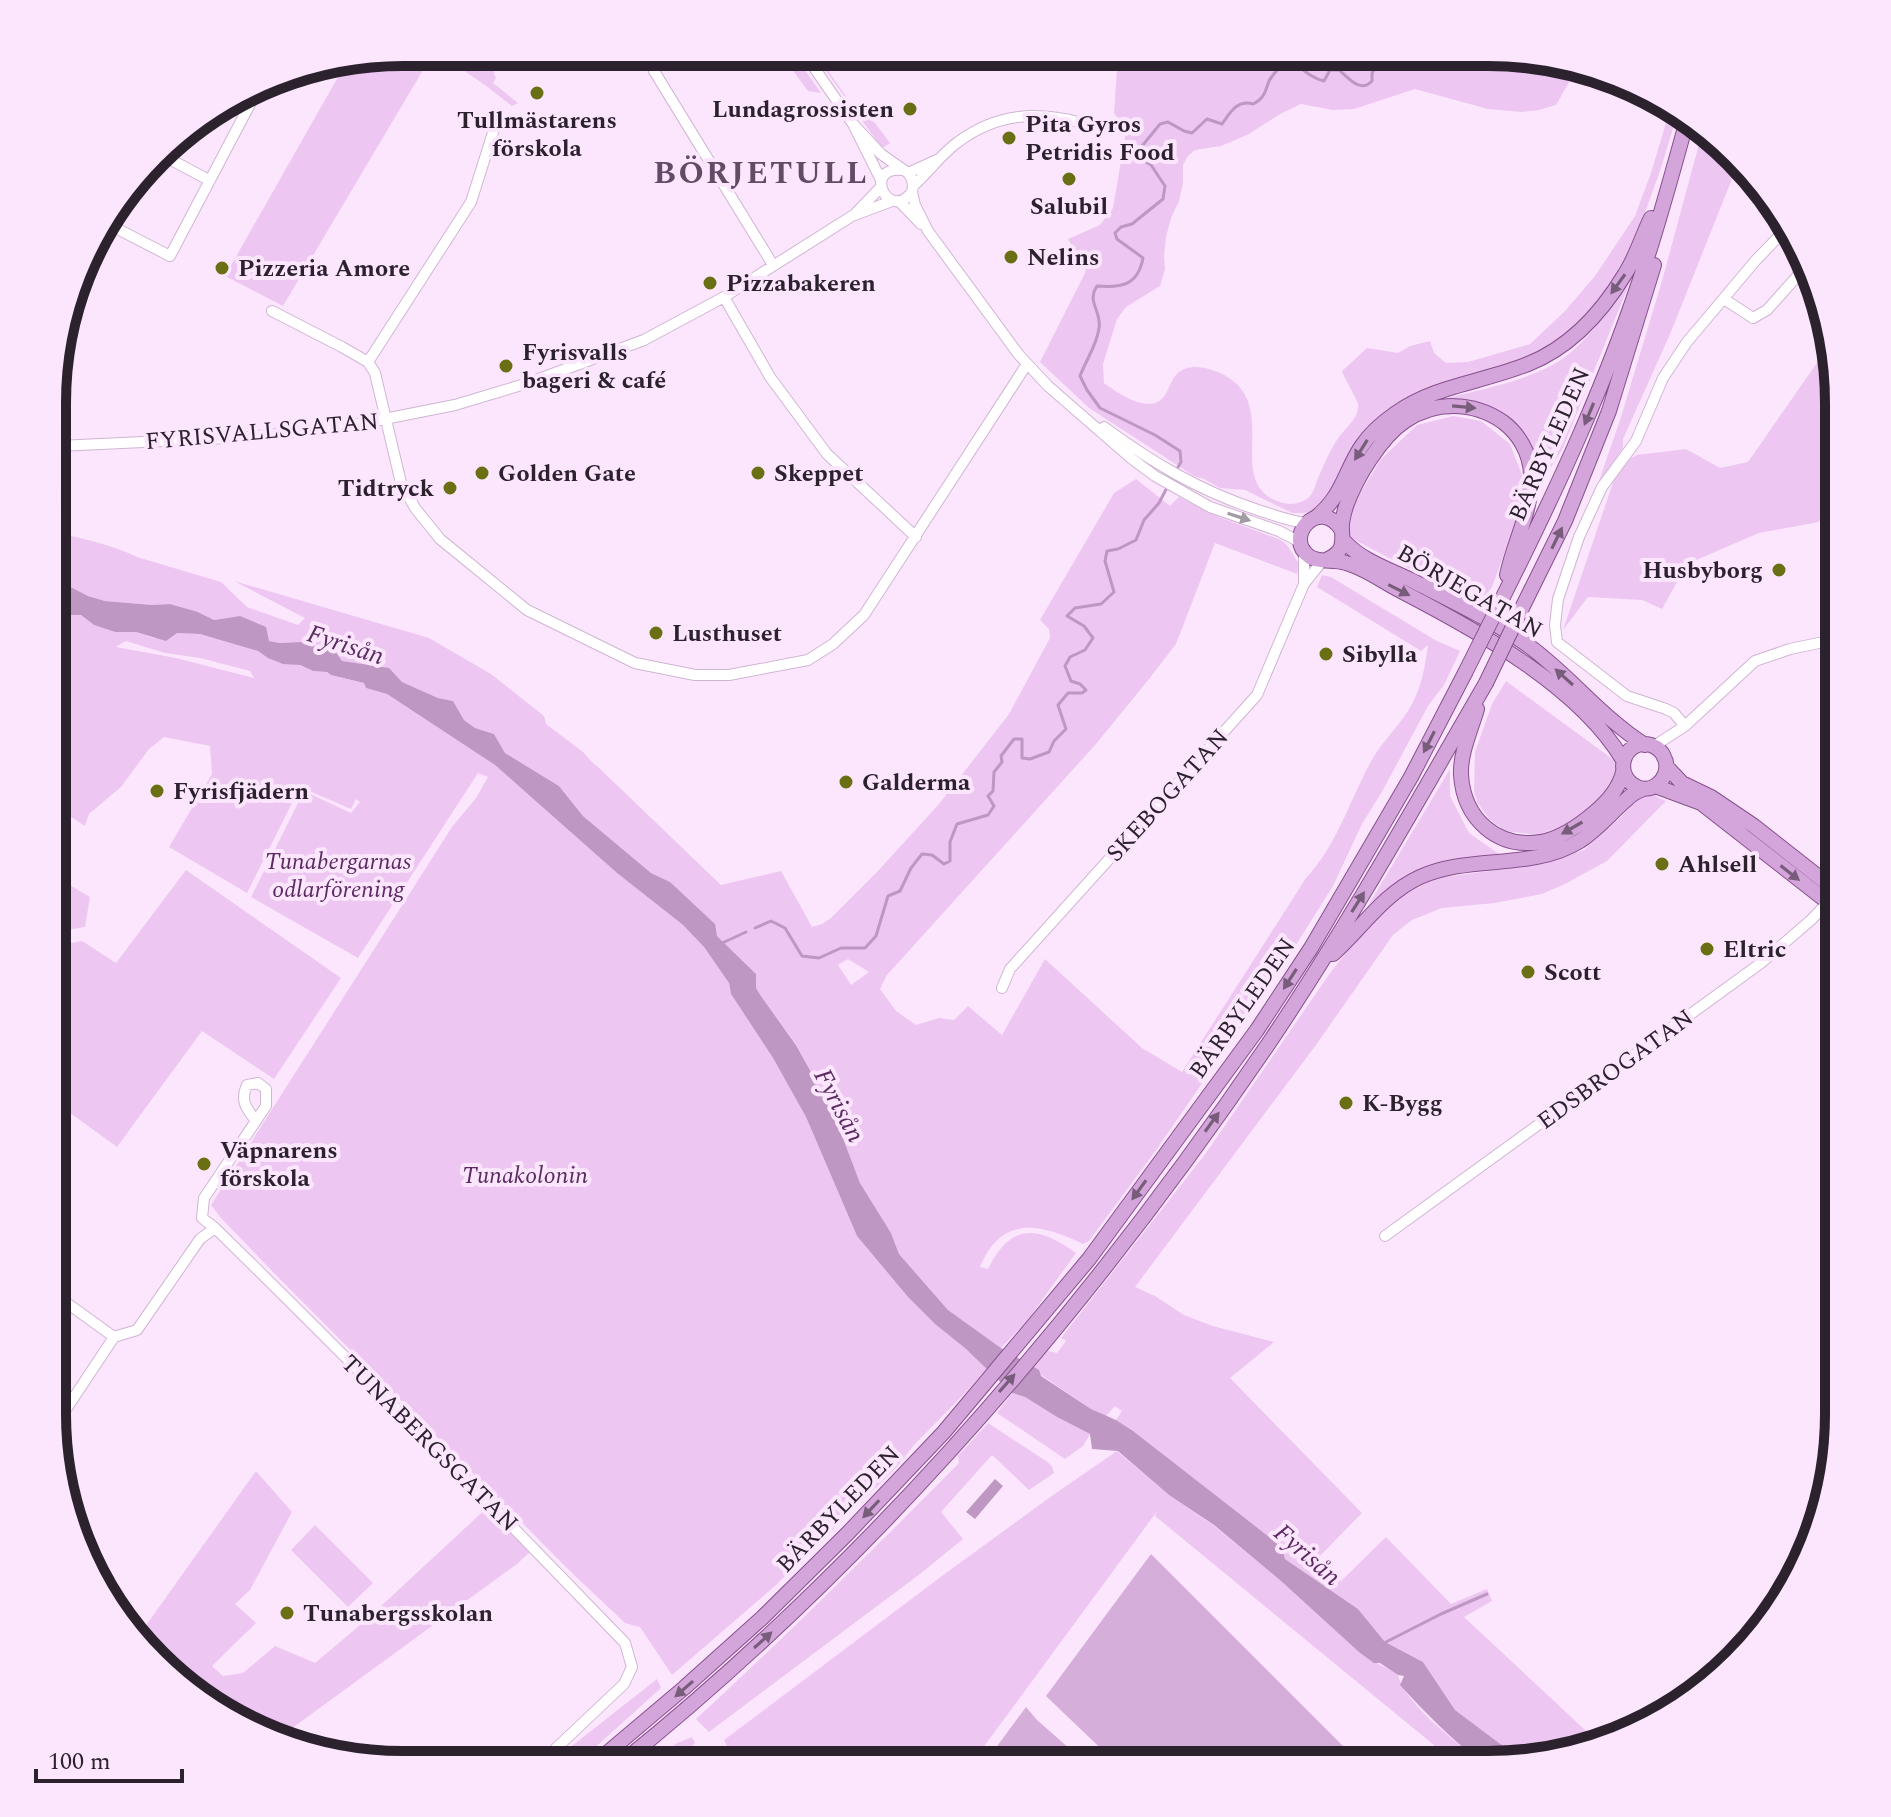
<svg xmlns="http://www.w3.org/2000/svg" width="1891" height="1817" font-family="Spectral,serif">
	<style>
		.green { fill: #edc7f2; fill-rule: evenodd }
		.forest { fill: #d5aeda }
		.water { fill: #be97c3 }
		.lines { fill: none; stroke-linecap: round; stroke-linejoin: round }
		.stream { stroke: #be97c3; stroke-width: 3 }
		.minor-casing { stroke: #d0b5d3; stroke-width: 12 }
		.major-casing { stroke: #87508e; stroke-width: 16 }
		.minor { stroke: #fff; stroke-width: 10 }
		.major { stroke: #d4a5da; stroke-width: 14 }
		.major-bridge-casing { stroke: #87508e; stroke-width: 16; stroke-linecap: butt }
		.major-bridge { stroke: #d4a5da; stroke-width: 14 }
		.oneway { fill: #785d7b }
		.oneway2 { fill: #a09ca1 }
		.poi-dot { fill: #6a6f14; stroke: #fce6fe; stroke-width: 3 }
		.labels { text-anchor: middle; stroke-width: 8; stroke-linejoin: round; paint-order: stroke }
		.poi-label { font-size: 24px; font-weight: bold; fill: #2c222e; stroke: #fce6fe; text-anchor: start }
		.street-label { font-size: 24px; fill: #2c222e; stroke: #fce6fe }
		.park-label { font-size: 24px; font-style: italic; fill: #5a2a61; stroke: #fce6fe }
		.water-label { font-size: 26px; font-style: italic; fill: #5b2b62; stroke: #fce6fe }
		.district-label { font-size: 32px; font-weight: bold; letter-spacing: 2px; fill: #624c65; stroke: #fce6fe }
		.rim { fill: none; stroke: #2c222e; stroke-width: 10 }
	</style>
	<rect width="100%" height="100%" fill="#fce6fe"/>
	<path class="green" d="M403 52H412L429 60 283 306 225 276 347 61Z
		M456 52H515L517 70 508 59H498L494 63V74L496 78 493 83 518 103 512 106 485 85 454 64 451 56Z
		M780 53H793L821 93 808 91Z
		M1118 54 1533 55 1576 70 1556 105 1539 110 1521 112 1488 109 1415 89 1354 109 1333 110 1301 104 1282 113 1247 135 1221 146 1195 150 1188 156 1183 165V184L1179 201 1171 218 1166 237 1164 256 1165 269 1160 286 1126 307 1117 319 1103 364 1104 383C1116 392 1144 411 1159 401 1168 396 1169 383 1175 376 1187 362 1206 367 1220 373 1277 399 1235 463 1263 492 1269 499 1280 503 1290 504 1297 504 1306 501 1311 495 1314 491 1316 483 1318 478 1324 465 1329 452 1337 440 1343 430 1360 418 1358 404 1357 399 1345 380 1342 371L1367 348 1398 353 1410 346 1430 341 1434 353 1446 363 1468 362 1530 344 1564 312 1595 276 1635 216 1651 173 1671 106 1678 112 1661 168 1639 229 1623 264 1586 321 1544 351 1515 364 1430 389 1353 448 1336 477 1324 504 1319 510 1303 513H1292L1245 490 1220 488 1204 479 1194 476 1089 408 1040 362 1086 271 1068 239 1100 225 1113 208 1126 132 1114 113Z
		M820 59 854 108 875 123 890 143 882 148 818 60Z
		M1702 133 1744 170 1732 179 1671 332 1623 439V448L1598 484 1621 417 1662 281Z
		M1632 277 1562 450 1540 484 1529 443 1486 406 1447 398C1486 388 1538 379 1569 354 1595 332 1613 304 1632 277Z
		M1830 344 1838 381V499L1824 505 1819 522 1759 533 1687 564 1662 609 1642 600 1588 597 1563 630 1619 465 1637 455 1686 449 1720 468 1748 462Z
		M1453 416 1481 421 1510 444 1524 480 1521 508 1492 587 1479 605 1351 538 1347 526 1353 505 1381 459 1417 425Z
		M1136 479 1170 506 1179 497 1219 517 1281 540C1290 546 1293 555 1299 564L1297 574 1215 543 1176 644 1149 679 1096 744 887 975 880 989 896 1011 916 1025 939 1018 954 1020 968 1006 1002 1035 1045 959 1142 1048 1182 1072 1306 878C1336 846 1349 803 1369 765 1380 743 1400 726 1412 704 1422 685 1425 666 1428 645L1421 651 1317 587 1322 575 1331 577 1435 640 1460 651 1444 685 1428 706 1383 790 1362 824 1333 886 1279 972 1154 1153 1089 1241 1083 1244C1039 1223 1002 1215 980 1267L988 1269C1011 1222 1038 1226 1076 1253L1027 1321 1001 1348 948 1310 899 1254 891 1233 860 1183 844 1141 816 1081 796 1044 761 996 756 988V974L717 936 670 882 651 873 583 816 559 786 505 753 494 734 475 728 464 720 453 701 438 698 402 682 388 668 341 661 335 651 301 642 280 643 269 641 240 616 214 620 198 612 170 604 152 605 105 601 88 596 57 580 58 533C84 539 113 545 137 557L221 582 247 607 298 625 305 618 234 581 429 638 491 674 544 716 546 724 583 752 593 763 597 766 721 885 781 871 812 927 822 924 831 918 877 872 939 804 1009 714 1050 638 1049 629 1040 620 1114 493ZM848 959 869 972 851 985 838 965Z
		M57 607 70 615H81L94 625 115 632H136L154 638 177 633 200 634 258 651 275 661 299 665 313 671 327 672 331 675 364 683 366 688 387 694 495 765 617 873 683 925 704 947 729 983 731 994 773 1058 806 1117 857 1236 908 1297 935 1324 988 1367 966 1392 914 1445 896 1468 775 1586 672 1675 640 1627 625 1623 573 1574 274 1273 221 1218 211 1205 452 827 476 798 488 777 478 773 358 958 251 897 304 791 351 813 360 802 356 799 351 809 300 787 247 893 169 847 212 774 210 746 164 737 149 749 121 787 89 814 85 826 68 815 56 838ZM126 641 165 653 200 658 250 671 254 678 176 658 116 647Z
		M1506 681 1618 763 1617 777 1606 793 1570 823 1538 835 1505 831 1489 819 1477 802 1474 791 1475 752 1492 704Z
		M1450 769V796L1469 833 1499 854 1493 857 1420 870 1401 879 1369 904Z
		M1654 792 1657 797 1666 801 1607 861 1565 884 1542 894 1495 903 1442 908 1412 920 1393 935 1316 1045 1135 1287 1155 1296 1184 1315 1213 1326 1274 1342 1230 1378 1362 1513 1319 1557 1341 1581 1386 1537 1451 1604 1487 1589 1492 1601 1464 1617 1584 1729 1602 1743 1523 1761 1455 1710 1423 1662 1385 1642 1358 1609 1285 1559 1282 1547 1116 1420 1122 1411 1115 1406 1106 1416 1091 1409 1031 1368 1045 1350 1057 1353 1066 1341 1061 1338 1206 1153 1328 976 1361 933 1399 898 1436 878 1544 864 1584 850 1621 817 1644 793Z
		M186 870 341 978 274 1079 202 1031 117 1147 55 1102V946L82 941 116 963Z
		M56 877 90 897 85 927 55 932Z
		M1012 1393 1025 1397 1057 1417 1090 1434 1083 1446 1065 1459 997 1413Z
		M988 1423 1046 1461 1052 1466 1054 1473 1029 1490 992 1455 941 1512 963 1539 920 1574 709 1732 696 1719C786 1636 873 1550 959 1463L958 1456Z
		M1117 1451 1169 1495 1213 1525 1281 1581 1360 1653C1372 1662 1385 1666 1398 1675 1404 1703 1460 1746 1484 1764H1457L1155 1516 1158 1510 971 1764H736L724 1740 946 1573 1053 1495Z
		M256 1471 292 1512 250 1590 235 1604 256 1623 212 1666 223 1676 243 1673 275 1646 315 1663 366 1620 491 1504 534 1548 517 1564 280 1737 247 1729 137 1638Z
		M315 1525 373 1583 348 1607 291 1550Z
		M657 1679 661 1688 579 1762 576 1764H549Z
		M692 1737 695 1743 675 1764H650L677 1743Z"/>
	<path class="forest" d="M1151 1554 1354 1757 1347 1764H1117L1046 1696Z
		M1026 1707 1037 1720 1087 1764H984Z"/>
	<path class="water" d="M57 580 88 596 105 601 152 605 170 604 198 612 214 620 240 616 266 627 269 641 280 643 301 642 335 651 342 661 389 668 402 682 438 698 453 701 464 720 475 728 494 734 505 753 559 786 583 816 651 873 670 882 715 924 717 936 756 974V988L761 996 796 1045 816 1081 844 1141 860 1183 891 1233 899 1254 948 1310 1001 1348 1039 1370 1041 1376 1091 1409 1116 1420 1133 1431 1282 1547 1285 1559 1358 1609 1385 1642 1423 1662 1455 1710 1523 1761 1510 1764H1484L1480 1762C1451 1738 1425 1713 1400 1685L1404 1676 1398 1675 1380 1663H1374L1360 1653 1281 1581 1214 1525 1169 1495 1118 1451 1092 1449 1090 1434 1057 1417 1025 1397 1012 1393 966 1349 935 1324 908 1297 857 1236 806 1117 773 1058 731 994 729 983 704 947 683 925 617 873 495 765 387 694 366 688 364 683 331 675 327 672 313 671 300 665 283 664 268 658 258 651 200 634 177 633 166 641 136 632H115L94 625 81 615H70L57 607Z
		M995 1479 1003 1486 975 1519 966 1512Z"/>
	<g class="lines">
		<path class="stream" d="M1177 469 1181 462 1180 451 1155 435 1100 408 1087 390 1080 376C1086 360 1097 345 1099 328 1102 311 1086 302 1097 286 1122 288 1138 285 1143 258L1117 239 1115 233 1121 227 1132 224 1163 199 1165 186 1151 165 1141 159 1138 151 1160 124 1168 122 1184 131 1192 133 1207 119 1222 124C1230 113 1237 99 1253 104 1264 99 1265 92 1269 81 1273 73 1282 65 1289 59 1301 67 1310 78 1324 81L1330 70H1339C1348 77 1360 94 1372 81V73L1378 63H1387L1399 55
			M755 928 771 921 785 928 802 956 819 958 841 948H865L876 936 888 896 900 891 911 868 922 854 932 855 944 864 950 861V842L957 824 988 815 994 806 988 796 993 791 994 772 1002 762 1001 756 1014 739H1022V758L1030 759 1049 752 1054 741 1066 729 1058 705 1068 693H1082L1086 690 1080 684 1071 681 1065 666 1070 657 1085 650 1093 638 1084 626 1067 616 1075 608 1101 604 1114 592 1105 561 1107 551 1118 549 1136 540 1144 520 1159 503 1173 476
			M720 944 746 932
			M1382 1644 1441 1614 1487 1594"/>
		<defs>
			<path id="minor" d="M650 53 654 71 773 265
				M804 53 853 124 881 180
				M853 124 881 154 908 173 912 179 913 186 912 192 915 205 928 231 1019 355 1048 386 1132 459 1155 476 1210 507 1279 531 1300 542
				M160 154 209 180
				M902 170C862 166 888 223 912 192
				M908 173 939 159
				M913 186C929 172 941 154 958 142 997 113 1036 111 1082 123
				M900 202 921 224
				M855 214 881 187
				M104 222 170 256 258 89
				M724 297 770 377 827 454 916 537
				M1724 299 1753 318 1767 310 1809 263
				M272 311 342 347 368 362 375 373 401 483 415 508 440 539 527 610 635 663 695 675H729L808 660 833 644 864 615 1027 364
				M368 362 471 202 496 123
				M1104 427C1153 463 1200 491 1258 510 1274 515 1289 521 1306 523
				M58 446 250 437 354 425 455 405 528 383 644 340 724 297 852 216 892 201
				M1304 584V552
				M1685 726 1674 713 1666 709 1627 696 1557 642 1555 625 1558 599 1579 537 1602 487 1636 441 1663 378 1687 342 1756 260 1788 227
				M1654 746 1685 726 1755 661 1790 649 1838 639
				M1002 988 1010 969 1257 695 1304 584 1323 560
				M256 1121C246 1108 240 1101 247 1085L258 1083 266 1089V1106L204 1198 202 1218 215 1228C354 1364 490 1503 625 1643L632 1667 624 1684 551 1753 536 1764
				M1385 1236 1761 963 1811 920 1833 897
				M53 1293 114 1337
				M53 1429 114 1337 137 1330 200 1239 215 1228"/>
			<path id="major" d="M1315 518C1342 497 1344 473 1361 447 1370 433 1383 422 1396 413 1436 385 1484 382 1528 364 1571 347 1602 312 1625 274 1636 257 1642 236 1651 218
				M1341 529C1319 496 1282 538 1310 557 1320 563 1334 559 1346 563 1365 568 1383 582 1401 591 1476 630 1579 686 1623 760
				M1344 541C1363 562 1392 570 1417 583 1454 602 1494 621 1529 646 1570 676 1601 717 1645 745
				M1328 559C1343 552 1343 544 1342 530 1341 522 1344 513 1346 506 1356 478 1381 437 1405 421 1435 401 1473 401 1503 422 1519 434 1530 453 1531 474 1533 509 1514 541 1507 575
				M1502 599C1557 489 1609 378 1646 261 1661 215 1674 167 1687 120
				M1522 608 1565 521 1609 411 1654 265
				M1477 709C1471 730 1460 753 1461 775 1464 819 1497 849 1541 842 1561 838 1580 825 1595 812 1608 801 1619 789 1623 772
				M1667 767 1682 783 1711 797 1754 826 1838 892
				M1655 786 1701 803 1838 910
				M1333 954C1362 928 1383 894 1420 877 1471 854 1531 871 1580 841 1598 829 1610 814 1626 800 1630 796 1635 792 1641 790 1650 786 1644 791 1653 787 1664 782 1670 768 1664 757 1662 751 1656 747 1651 745 1622 737 1610 781 1643 789
				M594 1764 684 1688 762 1618 848 1533 944 1432 1089 1259 1257 1030 1311 948 1411 777 1465 673
				M620 1764C871 1562 1088 1309 1269 1043 1347 927 1416 804 1486 683"/>
		</defs>
		<use href="#minor" class="minor-casing"/>
		<use href="#major" class="major-casing"/>
		<use href="#minor" class="minor"/>
		<use href="#major" class="major"/>
		<defs>
			<path id="major-bridge" d="M1465 673 1502 599
				M1486 683 1522 608"/>
		</defs>
		<use href="#major-bridge" class="major-bridge-casing"/>
		<use href="#major-bridge" class="major-bridge"/>
	</g>
	<defs><path id="oneway-solid" d="M-6-.8H1V-3.2L6.5 0L1 3.2V.8H-6Z" transform="scale(2)"/></defs>
	<g class="oneway">
		<use href="#oneway-solid" transform="translate(1618 284) rotate(126)"/>
		<use href="#oneway-solid" transform="translate(1464 407) rotate(5)"/>
		<use href="#oneway-solid" transform="translate(1589 414) rotate(113)"/>
		<use href="#oneway-solid" transform="translate(1361 450) rotate(122)"/>
		<use href="#oneway-solid" transform="translate(1557 538) rotate(-64)"/>
		<use href="#oneway-solid" transform="translate(1399 590) rotate(27)"/>
		<use href="#oneway-solid" transform="translate(1564 677) rotate(-138)"/>
		<use href="#oneway-solid" transform="translate(1429 742) rotate(117)"/>
		<use href="#oneway-solid" transform="translate(1572 828) rotate(150)"/>
		<use href="#oneway-solid" transform="translate(1790 873) rotate(38)"/>
		<use href="#oneway-solid" transform="translate(1358 902) rotate(-58)"/>
		<use href="#oneway-solid" transform="translate(1290 979) rotate(123)"/>
		<use href="#oneway-solid" transform="translate(1212 1122) rotate(-54)"/>
		<use href="#oneway-solid" transform="translate(1139 1190) rotate(126)"/>
		<use href="#oneway-solid" transform="translate(1007 1383) rotate(-49)"/>
		<use href="#oneway-solid" transform="translate(871 1509) rotate(133)"/>
		<use href="#oneway-solid" transform="translate(763 1640) rotate(-42)"/>
		<use href="#oneway-solid" transform="translate(684 1689) rotate(139)"/>
	</g>
	<use class="oneway2" href="#oneway-solid" transform="translate(1239 517) rotate(18)"/>
	<g class="poi-dot">
		<circle cx="537" cy="93" r="8"/>
		<circle cx="910" cy="109" r="8"/>
		<circle cx="1009" cy="138" r="8"/>
		<circle cx="1069" cy="179" r="8"/>
		<circle cx="1011" cy="257" r="8"/>
		<circle cx="222" cy="268" r="8"/>
		<circle cx="710" cy="283" r="8"/>
		<circle cx="506" cy="366" r="8"/>
		<circle cx="482" cy="473" r="8"/>
		<circle cx="758" cy="473" r="8"/>
		<circle cx="450" cy="488" r="8"/>
		<circle cx="1779" cy="570" r="8"/>
		<circle cx="656" cy="633" r="8"/>
		<circle cx="1326" cy="654" r="8"/>
		<circle cx="846" cy="782" r="8"/>
		<circle cx="157" cy="791" r="8"/>
		<circle cx="1662" cy="864" r="8"/>
		<circle cx="1707" cy="949" r="8"/>
		<circle cx="1528" cy="972" r="8"/>
		<circle cx="1346" cy="1103" r="8"/>
		<circle cx="204" cy="1164" r="8"/>
		<circle cx="287" cy="1613" r="8"/>
	</g>
	<g class="labels">
		<g class="poi-label">
			<text x="894" y="117" text-anchor="end">Lundagrossisten</text>
			<text x="537" y="128" text-anchor="middle">Tullmästarens<tspan x="537" dy="28">förskola</tspan></text>
			<text x="1025" y="132">Pita Gyros<tspan x="1025" dy="28">Petridis Food</tspan></text>
			<text x="1069" y="214" text-anchor="middle">Salubil</text>
			<text x="1027" y="265">Nelins</text>
			<text x="238" y="276">Pizzeria Amore</text>
			<text x="726" y="291">Pizzabakeren</text>
			<text x="522" y="360">Fyrisvalls<tspan x="522" dy="28">bageri &amp; café</tspan></text>
			<text x="498" y="481">Golden Gate</text>
			<text x="774" y="481">Skeppet</text>
			<text x="434" y="496" text-anchor="end">Tidtryck</text>
			<text x="1763" y="578" text-anchor="end">Husbyborg</text>
			<text x="672" y="641">Lusthuset</text>
			<text x="1342" y="662">Sibylla</text>
			<text x="862" y="790">Galderma</text>
			<text x="173" y="799">Fyrisfjädern</text>
			<text x="1678" y="872">Ahlsell</text>
			<text x="1723" y="957">Eltric</text>
			<text x="1544" y="980">Scott</text>
			<text x="1362" y="1111">K-Bygg</text>
			<text x="220" y="1158">Väpnarens<tspan x="220" dy="28">förskola</tspan></text>
			<text x="303" y="1621">Tunabergsskolan</text>
		</g>
		<g class="street-label">
			<text transform="translate(262 431) rotate(-5)" y="8">FYRISVALLSGATAN</text>
			<text transform="translate(1549 444) rotate(-66)" y="8">BÄRBYLEDEN</text>
			<text transform="translate(1470 591) rotate(30)" y="8">BÖRJEGATAN</text>
			<text transform="translate(1167 795) rotate(-48)" y="8">SKEBOGATAN</text>
			<text transform="translate(1242 1008) rotate(-55)" y="8">BÄRBYLEDEN</text>
			<text transform="translate(1615 1069) rotate(-36)" y="8">EDSBROGATAN</text>
			<text transform="translate(430 1443) rotate(45)" y="8">TUNABERGSGATAN</text>
			<text transform="translate(838 1509) rotate(-46)" y="8">BÄRBYLEDEN</text>
		</g>
		<g class="park-label">
			<text x="338" y="869">Tunabergarnas<tspan x="338" dy="28">odlarförening</tspan></text>
			<text x="525" y="1183">Tunakolonin</text>
		</g>
		<g class="water-label">
			<text transform="translate(346 644) rotate(18)" y="9">Fyrisån</text>
			<text transform="translate(840 1105) rotate(62)" y="9">Fyrisån</text>
			<text transform="translate(1308 1554) rotate(41)" y="9">Fyrisån</text>
		</g>
		<g class="district-label">
			<text x="761" y="183">BÖRJETULL</text>
		</g>
	</g>
	<path d="M0 0H1891V1817H0ZM403 66H1488A337 337 0 0 1 1825 403V1414A337 337 0 0 1 1488 1751H403A337 337 0 0 1 66 1414V403A337 337 0 0 1 403 66Z" fill="#fce6fe" fill-rule="evenodd"/>
	<path class="rim" d="M403 66H1488A337 337 0 0 1 1825 403V1414A337 337 0 0 1 1488 1751H403A337 337 0 0 1 66 1414V403A337 337 0 0 1 403 66Z"/>
	<path d="M36 1769v12h146v-12" fill="none" stroke="#2c222e" stroke-width="4"/>
	<text x="48" y="1769" font-size="24" fill="#2c222e" stroke="#fce6fe" stroke-width="6" paint-order="stroke">100 m</text>
</svg>
